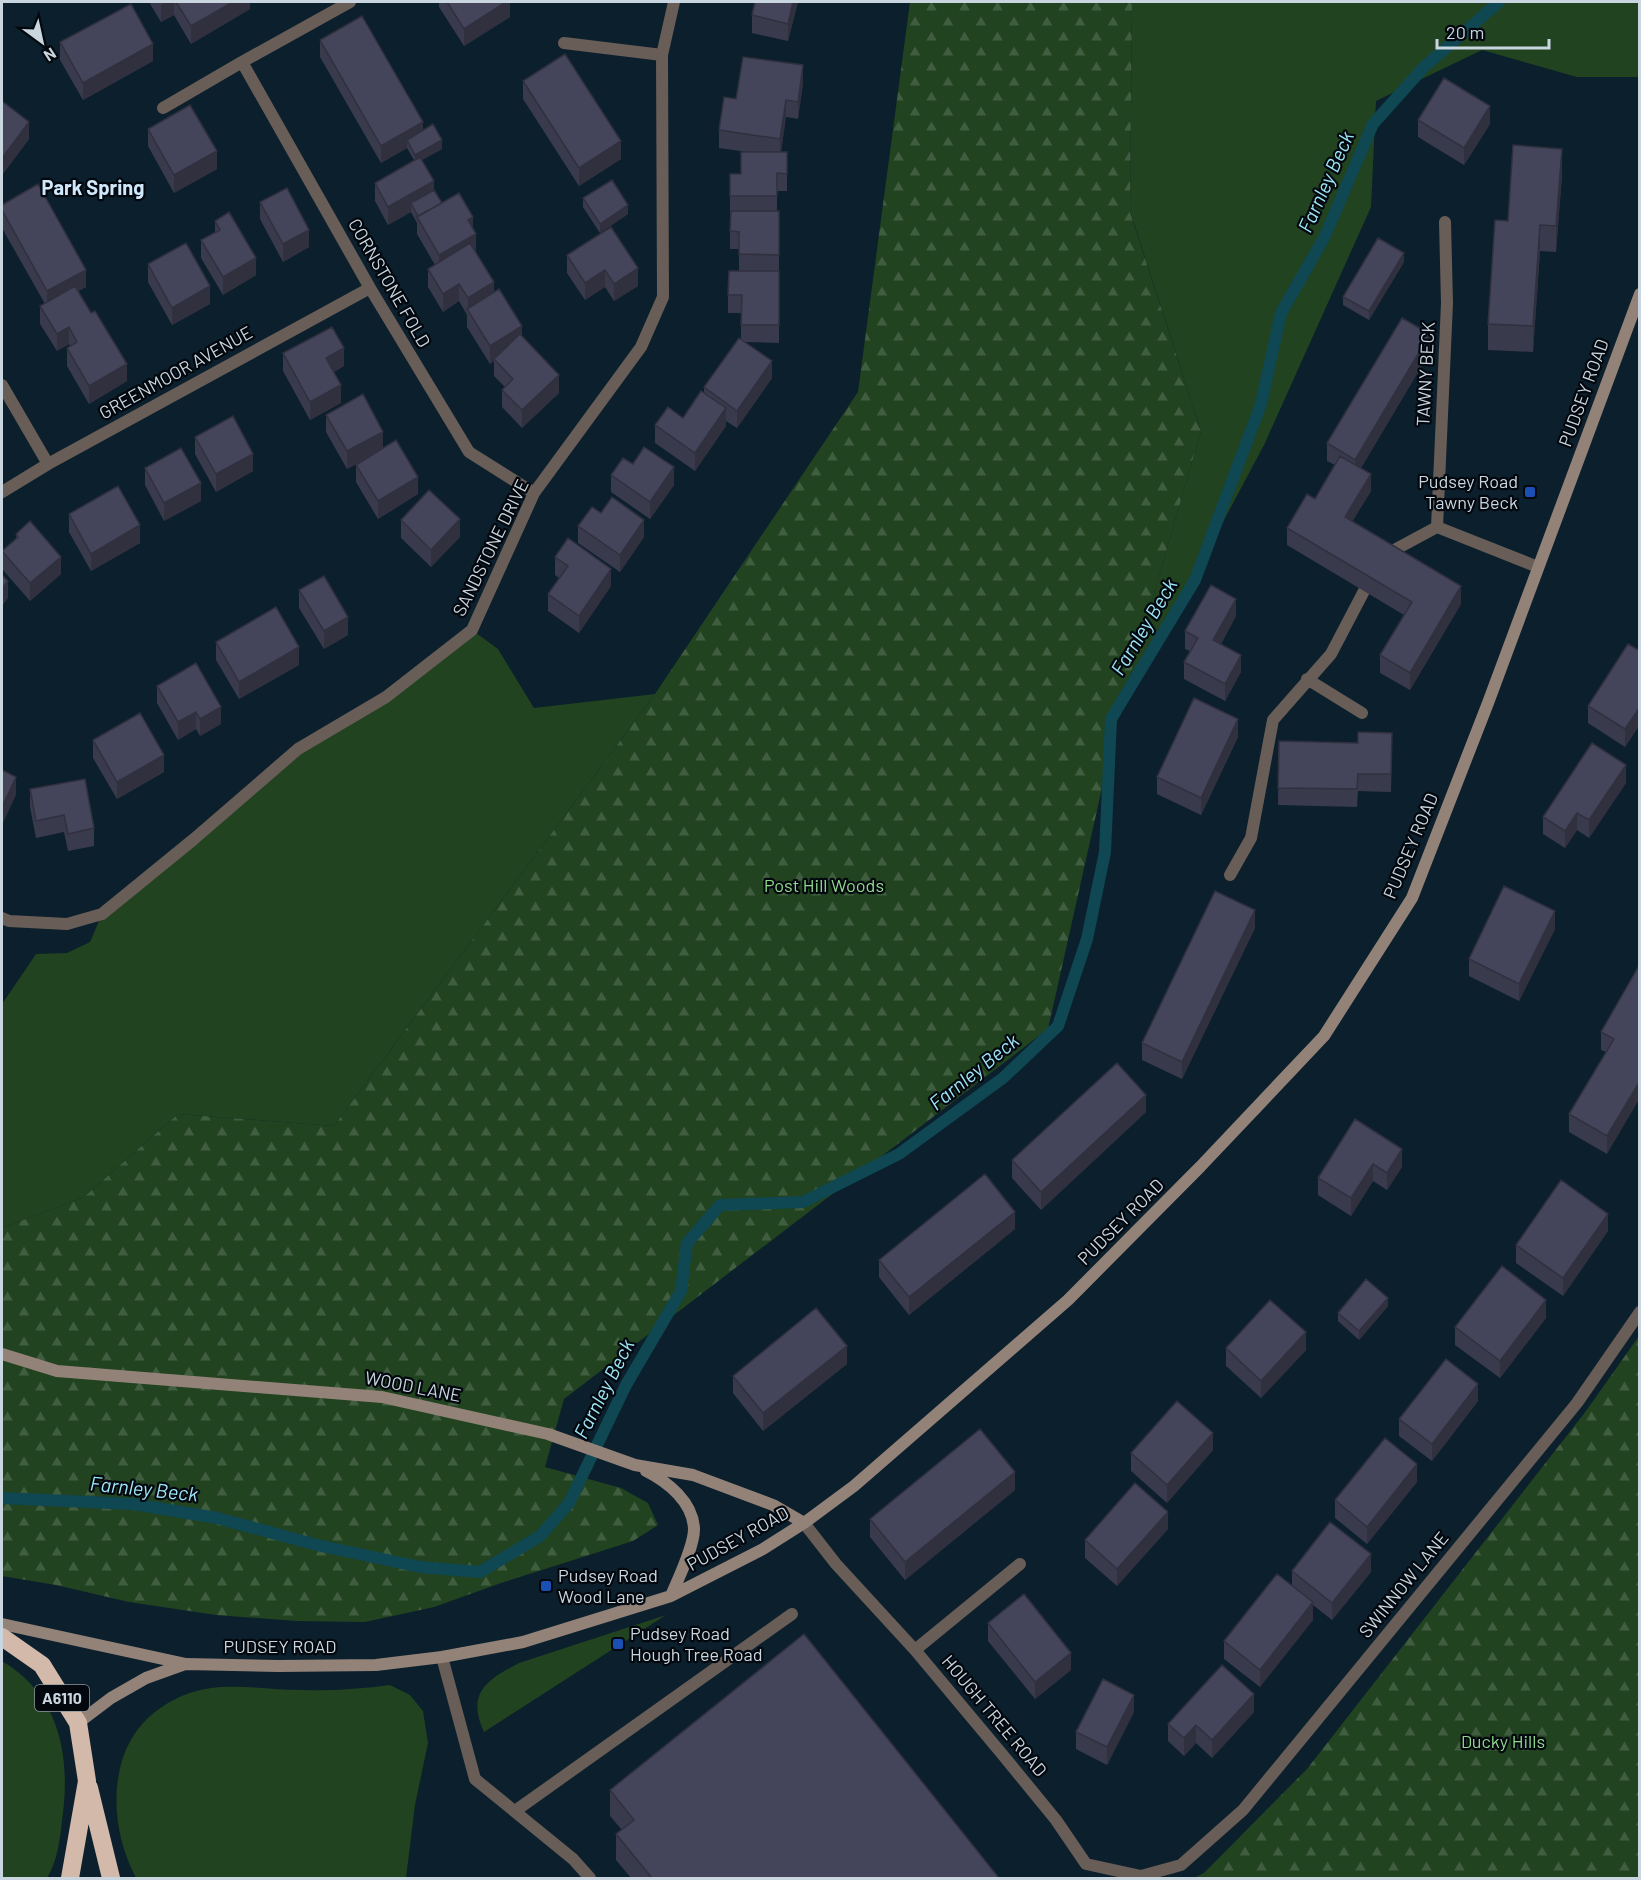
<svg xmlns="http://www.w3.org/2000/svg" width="1641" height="1880" font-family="Barlow,sans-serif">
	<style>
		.green { fill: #214320 }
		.forest { fill: url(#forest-firs) }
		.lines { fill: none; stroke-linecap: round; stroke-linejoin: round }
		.stream { stroke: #0f4753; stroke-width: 12 }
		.lane { stroke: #685d57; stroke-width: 12 }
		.street { stroke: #685d57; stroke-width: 12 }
		.secondary { stroke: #938278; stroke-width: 12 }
		.highway { stroke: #d3b9a9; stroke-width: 18 }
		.wall { fill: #3a3a4d }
		.shaded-wall { fill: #30303f }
		.building { fill: #44445a; stroke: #30303f; stroke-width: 1.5 }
		.transit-dot { fill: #1a4fb4; stroke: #03080e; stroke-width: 2 }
		.labels { text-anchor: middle; stroke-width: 4.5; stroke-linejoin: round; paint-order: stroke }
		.shield { fill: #03080e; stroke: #8e98a0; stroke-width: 1.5 }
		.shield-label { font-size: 16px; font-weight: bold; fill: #cad6df }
		.street-label { font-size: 18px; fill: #cad6df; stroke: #03080e }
		.poi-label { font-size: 18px; fill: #cad6df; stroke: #03080e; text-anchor: start }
		.park-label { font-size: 18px; fill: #90d98d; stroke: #03080e }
		.water-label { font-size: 20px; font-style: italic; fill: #9de6f8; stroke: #03080e }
		.neighbourhood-label { font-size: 20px; font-weight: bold; fill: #d0e8fb; stroke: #03080e }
	</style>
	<defs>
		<pattern id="forest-firs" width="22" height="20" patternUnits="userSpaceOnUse" patternTransform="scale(1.5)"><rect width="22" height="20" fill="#214320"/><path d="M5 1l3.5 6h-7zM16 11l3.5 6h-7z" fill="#405d40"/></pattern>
	</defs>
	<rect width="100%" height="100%" fill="#0c1f2c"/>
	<path class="green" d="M1132 2H1639V77H1577L1482 50 1376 101 1371 207 1264 445 1117 721 1201 431 1130 211Z
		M472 630 498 649 534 708 655 694 334 1126 178 1114 84 1197 2 1228V1004L36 954 67 953 90 942 102 914 298 749 386 697Z
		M666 1615 484 1732C466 1693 487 1680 519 1663Z
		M2 1661C61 1696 71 1758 62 1821 60 1840 57 1862 47 1878H2Z
		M390 1685 410 1695 423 1711 428 1743 415 1805 406 1878H136C118 1843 111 1803 121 1764 127 1743 138 1725 155 1712 204 1674 247 1690 303 1690 332 1691 361 1689 390 1685Z"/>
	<path class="forest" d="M910 2H1132L1130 212 1201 431 1117 721 1048 1029 564 1399 545 1467 621 1488 648 1503 658 1525 633 1541 501 1583 434 1607 365 1622 297 1621 216 1615 129 1602 56 1585 2 1576V1228L84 1197 178 1114 334 1126 655 694 858 392Z
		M1639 1336V1878H1194L1204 1873 1307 1769 1586 1411Z"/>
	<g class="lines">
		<path class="stream" d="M2 1498 133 1504 217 1518 317 1545 420 1567 480 1572 540 1536 569 1503 626 1385 681 1291 687 1243 720 1205 803 1202 899 1154 1003 1078 1058 1026 1087 939 1105 852 1111 719 1195 580 1261 404 1281 313 1324 238 1373 124 1424 67 1499 2"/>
		<path class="lane" d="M442 1657 475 1779 573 1859 590 1878
			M515 1811 792 1614"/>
		<path class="street" d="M350 2 242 62 370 288 469 452 534 493
			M564 43 662 55
			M163 108 242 62
			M2 385 48 464
			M2 492 48 464 370 288
			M1437 527 1538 567
			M1383 556 1437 527 1447 303 1445 222
			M1307 679 1362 713
			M1230 875 1251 838 1273 720 1331 654 1364 591
			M2 918 9 921 67 924 102 914 194 839 298 749 386 697 472 630 534 493 641 347 663 297 662 55 674 2
			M804 1523 836 1564 915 1650 1002 1754 1056 1820 1086 1864 1141 1876 1181 1865 1243 1810 1577 1403 1640 1312
			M915 1650 1020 1564"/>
		<path class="secondary" d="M2 1354 57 1371 382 1397 548 1434 635 1465 693 1475 773 1505 804 1523
			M646 1471C668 1482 693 1502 694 1529 694 1547 678 1579 671 1596
			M2 1624 186 1664 278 1666 376 1665 442 1657 523 1642 671 1596 763 1549 804 1523 854 1486 1068 1300 1200 1167 1324 1036 1412 898 1488 703 1640 294
			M78 1723 111 1698 146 1678 185 1664"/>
		<path class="highway" d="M2 1637 42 1665 78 1723 87 1781 70 1878
			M89 1788 111 1878"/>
	</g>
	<path class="wall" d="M149 2H250V9L191 44 174 15 161 22Z
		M439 2H510V17L464 46 439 7Z
		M753 2H798L788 41 752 33V15L755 2Z
		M320 40 423 130 442 149 422 160 434 190 442 203 473 229 476 252 494 293 559 393 522 428 502 407V390L505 387 494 376V361L490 364 467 327V315L459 301 443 312 428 287V269L435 265 417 234V223L411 212 388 225 375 201V183L414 160 407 148 381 163 320 57Z
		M60 42 153 61 83 100 60 60Z
		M523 81 621 159 579 186 523 99Z
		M803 83 798 119 786 117 781 152H787V191H777V211H779V343L745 342 772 378 737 428 726 421V426L695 471 655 443V425L683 418 704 393V387L741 340V313H728V295L739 271V249H730V174H741L748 152 719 148V130L736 99Z
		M2 101 29 139 2 175Z
		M1418 120 1490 124 1464 165 1418 137Z
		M148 129 217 169 174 193 148 146Z
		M1562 175 1556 252 1540 251 1533 352 1488 350V324L1508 221Z
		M583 198 628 214 600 233 583 207Z
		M260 202 309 247 283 262 260 219Z
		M2 205 86 287 78 291 127 381 89 404 67 366V348L70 346 69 344 57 351 40 324V306L45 304 2 228Z
		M215 221 256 275 223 295 201 258V240L215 232Z
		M611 227 638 286 614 301 605 287 585 300 567 273V255Z
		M1404 262 1369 320 1343 305V297Z
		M148 264 210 304 172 325 148 282Z
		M1430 352 1361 468 1371 491 1352 521 1461 604 1410 690 1380 673V655L1404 615 1287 545V528L1315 499 1335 465 1327 461V443Z
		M283 353 344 366 334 372 341 403 310 420 283 371Z
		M326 415 383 448 418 494 378 519 356 482V465L368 458 347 469 326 432Z
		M195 437 253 471 216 492 195 454Z
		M633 464 674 485 650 519 611 492V475Z
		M145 468 201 501 164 521 145 485Z
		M601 513 644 537 620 572 578 543V526Z
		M69 514 140 543 91 571 69 532Z
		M401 520 460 537 431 567 401 538Z
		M16 534 61 574 30 601 2 569V551L16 540Z
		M555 557 611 586 579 633 548 611V594L559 578 555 575Z
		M299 590 348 635 324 649 299 608Z
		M1236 616 1221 644 1241 672 1225 701 1184 679V662L1190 651 1185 649V631Z
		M216 642 299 665 239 699 216 660Z
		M1640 651V724L1625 747 1588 723V706Z
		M157 686 221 724 200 736 196 729 178 740 157 703Z
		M1238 737 1201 815 1157 794V777Z
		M93 740 164 772 117 799 93 758Z
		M1279 741 1392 750 1391 792 1358 791 1357 807 1278 805Z
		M1626 783 1589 838 1577 830 1565 848 1543 834V817Z
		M30 789 94 828V846L68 851 64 832 36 838 30 807Z
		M1255 928 1182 1079 1142 1060V1043Z
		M1555 929 1519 1001 1469 976V959Z
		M1640 964 1607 1154 1569 1132V1114L1606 1052 1601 1050V1032Z
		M1146 1112 1041 1210 1012 1178V1160Z
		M1355 1119 1402 1167 1387 1190 1373 1181 1351 1216 1318 1195V1178Z
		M1015 1229 909 1315 879 1277V1260Z
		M1608 1231 1563 1296 1516 1263V1245Z
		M1388 1306 1359 1340 1338 1321V1313Z
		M1546 1318 1500 1378 1455 1345V1327Z
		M1226 1348 1306 1350 1261 1398 1226 1366Z
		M847 1364 763 1431 733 1393V1376Z
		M1478 1401 1432 1461 1399 1436V1419Z
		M1213 1450 1167 1503 1131 1471V1453Z
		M1417 1482 1367 1544 1335 1518V1500Z
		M1015 1490 905 1580 870 1537V1519Z
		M1168 1529 1117 1586 1085 1558V1540Z
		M1292 1571 1371 1572 1332 1620 1313 1605V1620L1260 1687 1224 1659V1641L1292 1585Z
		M988 1623 1071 1670 1035 1699 988 1641Z
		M1134 1712 1107 1765 1076 1749V1732Z
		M1254 1712 1212 1758 1196 1743 1184 1756 1168 1741V1724Z
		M610 1790 999 1878H631L616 1860V1834L622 1830 610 1816Z"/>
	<path class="shaded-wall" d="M166 2H174V15L161 22V5Z
		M233 2H250V9L191 44V26Z
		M506 2H510V17L464 46V29Z
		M793 2H798L788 41V24Z
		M153 44V61L83 100V83Z
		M803 65V83L798 119V102Z
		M786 100V117L780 157V139Z
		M1490 106V124L1464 165V148Z
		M29 122V139L2 175V158Z
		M423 122V139L407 140V148L381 163V146Z
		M442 140V149L415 164V155Z
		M621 141V159L579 186V168Z
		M1562 149V175L1556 252V226Z
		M217 151V169L174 193V175Z
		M434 181V199L411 203V212L388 225V207Z
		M628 205V214L600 233V224Z
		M473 217V235L468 220Z
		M1540 225V251L1533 352V326Z
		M309 230V247L283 262V244Z
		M476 234V252L439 273V255Z
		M1404 253V262L1369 320V311Z
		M256 258V275L223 295V277Z
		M638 268V286L614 301V284Z
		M86 270V287L47 309V291Z
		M605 270V287L585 300V283Z
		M494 282V299L468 310V298Z
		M459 284V301L443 312V294Z
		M210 286V304L172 325V308Z
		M522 326V344L494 359V361L490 364V346Z
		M69 327V344L57 351V334Z
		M1430 334V352L1355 478V460Z
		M344 348V366L326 376V358Z
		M772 361V378L737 428V411Z
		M127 364V381L89 404V386Z
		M559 375V393L522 428V410Z
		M341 385V403L310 420V402Z
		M726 408V426L695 471V453Z
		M383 432V449L347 469V451Z
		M253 454V471L216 492V474Z
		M674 467V485L650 519V502Z
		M1371 474V491L1345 534V517Z
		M418 477V494L378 519V501Z
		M201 483V501L164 521V503Z
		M460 519V537L431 567V550Z
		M644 520V537L620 572V555Z
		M140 525V543L91 571V554Z
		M61 557V574L30 601V583Z
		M611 569V586L579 633V616Z
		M8 581V598L2 606V588Z
		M1461 586V604L1410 690V673Z
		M1236 599V616L1213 657V640Z
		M348 617V635L324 649V631Z
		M299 647V665L239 699V682Z
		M1241 655V672L1225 701V684Z
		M221 707V724L200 736V719Z
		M1640 707V724L1625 747V729Z
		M196 712V729L178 740V722Z
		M1238 719V737L1201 815V798Z
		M164 755V772L117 799V782Z
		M1626 765V783L1589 838V820Z
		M16 777V795L2 825V807Z
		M1577 813V830L1565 848V831Z
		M1255 910V928L1182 1079V1062Z
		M1555 911V929L1519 1001V984Z
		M1640 1081V1098L1607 1154V1136Z
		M1146 1095V1112L1041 1210V1192Z
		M1402 1149V1167L1387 1190V1173Z
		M1373 1164V1181L1351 1216V1198Z
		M1015 1212V1229L909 1315V1297Z
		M1608 1214V1231L1563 1296V1278Z
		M1388 1298V1306L1359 1340V1331Z
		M1546 1300V1318L1500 1378V1361Z
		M1306 1332V1350L1261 1398V1381Z
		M847 1346V1364L763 1431V1413Z
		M1478 1384V1401L1432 1461V1444Z
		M1213 1433V1450L1167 1503V1485Z
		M1417 1464V1482L1367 1544V1527Z
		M1015 1472V1490L905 1580V1562Z
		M1168 1512V1529L1117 1586V1569Z
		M1371 1554V1572L1332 1620V1603Z
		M1313 1602V1620L1260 1687V1670Z
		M1071 1653V1670L1035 1699V1682Z
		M1254 1694V1712L1212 1758V1740Z
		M1134 1695V1712L1107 1765V1747Z
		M1196 1725V1743L1184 1756V1738Z"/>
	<path class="building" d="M176 2H233L191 26Z
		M447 2H506L464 29Z
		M755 2H793L788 24 752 15Z
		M131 4 153 44 83 83 60 42Z
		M362 16 423 122 381 146 320 40Z
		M565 54 621 141 579 168 523 81Z
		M743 57 803 65 798 102 786 100 780 139 719 130 724 97 736 99Z
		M1444 78 1490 106 1464 148 1418 120Z
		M2 101 29 122 2 158Z
		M190 105 217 151 174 175 148 129Z
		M433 124 442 140 415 155 407 140Z
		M1513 145 1562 149 1556 226 1540 225 1533 326 1488 324 1495 220 1508 221Z
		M741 152H787V174L777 173V196H730V174H741Z
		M420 157 434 181 388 207 375 183Z
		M612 180 628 205 600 224 583 198Z
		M38 184 86 270 47 291 2 210V205Z
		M287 188 309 230 283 244 260 202Z
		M434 190 442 203 418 216 411 203Z
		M459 193 473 217 468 220 476 234 439 255 417 217Z
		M731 211H779V255L739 254V232L730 231Z
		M229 212 256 258 223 277 201 240 220 230 215 221Z
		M611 227 638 268 614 284 605 270 585 283 567 255Z
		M1378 238 1404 253 1369 311 1343 297Z
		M186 243 210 286 172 308 148 264Z
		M470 243 494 282 468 298 459 284 443 294 428 269Z
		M729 271H779V325H741L742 295H728Z
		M75 286 91 313 95 311 127 364 89 386 67 348 77 342 69 327 57 334 40 306Z
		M499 289 522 326 490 346 467 309Z
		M1402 318 1430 334 1355 460 1327 443Z
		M332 327 344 348 326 358 341 385 310 402 283 353Z
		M520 334 559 375 522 410 502 390 513 379 494 359Z
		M739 338 772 361 737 411 704 387Z
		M701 391 726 408 695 453 655 425 668 407 683 418Z
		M363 394 383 432 347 451 326 415Z
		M233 416 253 454 216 474 195 437Z
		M396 440 418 477 378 501 356 465Z
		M644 447 674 467 650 502 611 475 623 458 633 464Z
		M181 448 201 483 164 503 145 468Z
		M1340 456 1371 474 1345 517 1461 586 1410 673 1380 655 1412 602 1287 528 1307 494 1315 499Z
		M118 486 140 525 91 554 69 514Z
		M429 490 460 519 431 550 401 520Z
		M612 497 644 520 620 555 578 526 592 507 601 513Z
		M30 521 61 557 30 583 2 551 18 537 16 534Z
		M568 538 611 569 579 616 548 594 568 566 555 557Z
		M2 575 8 581 2 588Z
		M324 576 348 617 324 631 299 590Z
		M1211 585 1236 599 1213 640 1241 655 1225 684 1184 662 1198 638 1185 631Z
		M276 607 299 647 239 682 216 642Z
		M1628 644 1640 651V707L1625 729 1588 706Z
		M196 663 221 707 200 719 196 712 178 722 157 686Z
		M1194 698 1238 719 1201 798 1157 777Z
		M140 713 164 755 117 782 93 740Z
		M1358 732 1392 733 1391 774H1358L1357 789 1278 788 1279 741 1358 743Z
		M1592 743 1626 765 1589 820 1577 813 1565 831 1543 817Z
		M2 770 16 777 2 807Z
		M85 779 94 828 68 834 64 815 36 821 30 789Z
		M1504 886 1555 911 1519 984 1469 959Z
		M1215 891 1255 910 1182 1062 1142 1043Z
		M1640 964V1081L1607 1136 1569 1114 1614 1039 1601 1032Z
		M1117 1063 1146 1095 1041 1192 1012 1160Z
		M1355 1119 1402 1149 1387 1173 1373 1164 1351 1198 1318 1178Z
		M985 1174 1015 1212 909 1297 879 1260Z
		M1561 1180 1608 1214 1563 1278 1516 1245Z
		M1502 1266 1546 1300 1500 1361 1455 1327Z
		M1366 1279 1388 1298 1359 1331 1338 1313Z
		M1270 1300 1306 1332 1261 1381 1226 1348Z
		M816 1308 847 1346 763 1413 733 1376Z
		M1446 1359 1478 1384 1432 1444 1399 1419Z
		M1177 1401 1213 1433 1167 1485 1131 1453Z
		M980 1429 1015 1472 905 1562 870 1519Z
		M1385 1438 1417 1464 1367 1527 1335 1500Z
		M1135 1483 1168 1512 1117 1569 1085 1540Z
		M1330 1522 1371 1554 1332 1603 1292 1571Z
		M1277 1574 1313 1602 1260 1670 1224 1641Z
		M1024 1594 1071 1653 1035 1682 988 1623Z
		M804 1634 999 1878H652L616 1834 634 1820 610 1790Z
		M1222 1665 1254 1694 1212 1740 1196 1725 1184 1738 1168 1724Z
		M1103 1679 1134 1695 1107 1747 1076 1732Z"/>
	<g class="transit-dot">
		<rect x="1524" y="486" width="12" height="12" rx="3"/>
		<rect x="540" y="1580" width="12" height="12" rx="3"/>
		<rect x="612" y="1638" width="12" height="12" rx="3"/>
	</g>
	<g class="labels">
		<rect class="shield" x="35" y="1685" width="54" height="26" rx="4.5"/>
		<g class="shield-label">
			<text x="62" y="1704">A6110</text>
		</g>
		<g class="street-label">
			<text transform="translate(389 283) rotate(60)" y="6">CORNSTONE FOLD</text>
			<text transform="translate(176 373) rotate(-29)" y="6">GREENMOOR AVENUE</text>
			<text transform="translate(1426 374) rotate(-87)" y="6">TAWNY BECK</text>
			<text transform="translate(1584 393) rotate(-70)" y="6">PUDSEY ROAD</text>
			<text transform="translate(491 548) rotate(-64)" y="6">SANDSTONE DRIVE</text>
			<text transform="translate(1411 846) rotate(-67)" y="6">PUDSEY ROAD</text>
			<text transform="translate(1121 1222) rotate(-45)" y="6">PUDSEY ROAD</text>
			<text transform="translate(413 1387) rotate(11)" y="6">WOOD LANE</text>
			<text transform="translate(738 1539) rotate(-29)" y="6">PUDSEY ROAD</text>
			<text transform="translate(1404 1585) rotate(-51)" y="6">SWINNOW LANE</text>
			<text x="280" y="1653">PUDSEY ROAD</text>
			<text transform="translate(994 1716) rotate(50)" y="6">HOUGH TREE ROAD</text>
		</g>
		<g class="poi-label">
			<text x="1518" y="488" text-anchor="end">Pudsey Road<tspan x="1518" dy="21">Tawny Beck</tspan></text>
			<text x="558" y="1582">Pudsey Road<tspan x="558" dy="21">Wood Lane</tspan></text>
			<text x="630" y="1640">Pudsey Road<tspan x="630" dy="21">Hough Tree Road</tspan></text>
		</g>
		<g class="park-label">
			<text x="824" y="892">Post Hill Woods</text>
			<text x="1503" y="1748">Ducky Hills</text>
		</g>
		<g class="water-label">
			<text transform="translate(1326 182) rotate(-66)" y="7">Farnley Beck</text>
			<text transform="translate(1144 627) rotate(-59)" y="7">Farnley Beck</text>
			<text transform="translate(974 1072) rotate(-39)" y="7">Farnley Beck</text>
			<text transform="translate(604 1389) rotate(-63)" y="7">Farnley Beck</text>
			<text transform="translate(144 1489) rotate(6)" y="7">Farnley Beck</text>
		</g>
		<g class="neighbourhood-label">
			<text x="93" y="195">Park Spring</text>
		</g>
	</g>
	<rect width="1641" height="1880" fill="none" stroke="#cad6df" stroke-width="6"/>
	<g transform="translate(42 42) rotate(147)" stroke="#03080e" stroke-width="4.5" paint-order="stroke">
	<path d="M0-4.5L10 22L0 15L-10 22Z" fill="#cad6df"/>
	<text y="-9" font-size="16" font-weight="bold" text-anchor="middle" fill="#cad6df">N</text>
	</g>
	<path d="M1437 39v9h112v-9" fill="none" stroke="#cad6df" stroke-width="3"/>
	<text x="1446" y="39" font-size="18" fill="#cad6df" stroke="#03080e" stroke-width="4.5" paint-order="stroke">20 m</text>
</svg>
